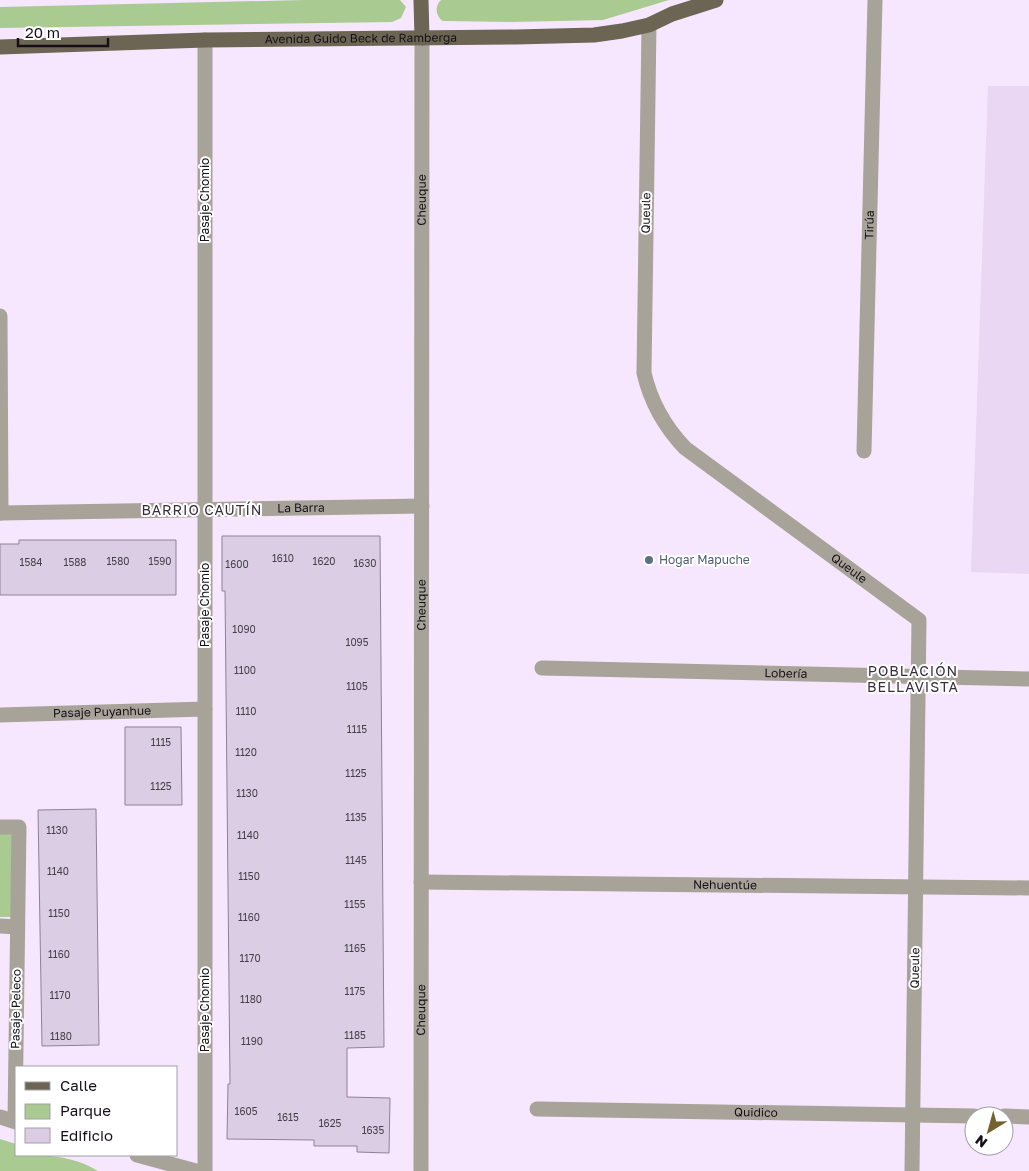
<svg xmlns="http://www.w3.org/2000/svg" width="1029" height="1171" font-family="'Golos Text',sans-serif">
	<style>
		.built { fill: #e9d7f3 }
		.green { fill: #a9ca91 }
		.building { fill: #dbcde3; stroke: #8f8296 }
		.lines { fill: none; stroke-linecap: round; stroke-linejoin: round }
		.minor { stroke: #a7a399; stroke-width: 15 }
		.major { stroke: #6d6554; stroke-width: 15 }
		.service-dot { fill: #5c6f8a; stroke: #fff; stroke-width: 2 }
		.labels { text-anchor: middle; stroke-width: 4; stroke-linejoin: round; paint-order: stroke }
		.number-label { font-size: 10px; fill: #463f4b }
		.street-label { font-size: 12px; fill: #151018; stroke: #fff }
		.service-label { font-size: 12px; fill: #4e5e75; stroke: #fff; text-anchor: start }
		.neighbourhood-label { font-size: 14px; letter-spacing: 1px; fill: #392d3e; stroke: #fff }
	</style>
	<rect width="100%" height="100%" fill="#f6e7fe"/>
	<path class="built" d="M988 86H1029V574L971 572Z"/>
	<path class="green" d="M304 0H400L406 7 401 18 392 22 0 28V7Z
		M441 0H669L603 20 512 22 443 21C436 16 434 7 441 0Z
		M0 833H13L11 917H0Z
		M0 1139 16 1144V1155C45 1155 72 1155 98 1171H0Z"/>
	<path class="building" d="M222 536H380L384 1047 347 1048V1097L390 1098 389 1153 357 1152V1146H314V1140L227 1139 228 1084H230L225 591H222Z
		M19 540H176V595H0V544H19Z
		M125 727H181L182 805H125Z
		M96 809 99 1045 42 1046 38 810Z"/>
	<g class="lines">
		<g class="minor">
			<path id="s1" d="M649 25 644 373C651 403 664 426 685 448L919 620 912 1171"/>
			<path d="M0 316 1 513"/>
			<path id="s2" d="M864 451 875 0"/>
			<path id="s3" d="M0 513 422 506"/>
			<path id="s4" d="M542 668 1029 679"/>
			<path id="s5" d="M0 715 205 709"/>
			<path d="M0 827H19L15 1121"/>
			<path id="s6" d="M421 882 1029 888"/>
			<path d="M0 926 17 927"/>
			<path id="s7" d="M537 1109 974 1116"/>
			<path d="M1004 1116 1029 1117"/>
			<path d="M0 1117 16 1122"/>
			<path d="M137 1155 196 1171"/>
			<path d="M205 1171V40"/>
			<path id="s8" d="M421 1171 422 38"/>
		</g>
		<g class="major">
			<path d="M421 0 422 38"/>
			<path id="s9" d="M0 47 205 40 516 37 594 35 622 31 649 25 672 14 716 0"/>
		</g>
	</g>
	<circle class="service-dot" cx="649" cy="560" r="5"/>
	<g class="labels">
		<g class="number-label">
			<text x="283" y="562">1610</text>
			<text x="118" y="565">1580</text>
			<text x="160" y="565">1590</text>
			<text x="324" y="565">1620</text>
			<text x="31" y="566">1584</text>
			<text x="75" y="566">1588</text>
			<text x="365" y="567">1630</text>
			<text x="237" y="568">1600</text>
			<text x="244" y="633">1090</text>
			<text x="357" y="646">1095</text>
			<text x="245" y="674">1100</text>
			<text x="357" y="690">1105</text>
			<text x="246" y="715">1110</text>
			<text x="357" y="733">1115</text>
			<text x="161" y="746">1115</text>
			<text x="246" y="756">1120</text>
			<text x="356" y="777">1125</text>
			<text x="161" y="790">1125</text>
			<text x="247" y="797">1130</text>
			<text x="356" y="821">1135</text>
			<text x="57" y="834">1130</text>
			<text x="248" y="839">1140</text>
			<text x="356" y="864">1145</text>
			<text x="58" y="875">1140</text>
			<text x="249" y="880">1150</text>
			<text x="355" y="908">1155</text>
			<text x="59" y="917">1150</text>
			<text x="249" y="921">1160</text>
			<text x="355" y="952">1165</text>
			<text x="59" y="958">1160</text>
			<text x="250" y="962">1170</text>
			<text x="355" y="995">1175</text>
			<text x="60" y="999">1170</text>
			<text x="251" y="1003">1180</text>
			<text x="355" y="1039">1185</text>
			<text x="61" y="1040">1180</text>
			<text x="252" y="1045">1190</text>
			<text x="246" y="1115">1605</text>
			<text x="288" y="1121">1615</text>
			<text x="330" y="1127">1625</text>
			<text x="373" y="1134">1635</text>
		</g>
		<g class="street-label">
			<text dy="4" stroke="none"><textPath href="#s9" startOffset="361">Avenida Guido Beck de Ramberga</textPath></text>
			<text dy="4" stroke="none"><textPath href="#s8" startOffset="971">Cheuque</textPath></text>
			<text transform="translate(205 200) rotate(-90)" y="4">Pasaje Chomio</text>
			<text transform="translate(646 213) rotate(-89)" y="4">Queule</text>
			<text dy="4" stroke="none"><textPath href="#s2" startOffset="226">Tirúa</textPath></text>
			<text dy="4" stroke="none"><textPath href="#s3" startOffset="301">La Barra</textPath></text>
			<text dy="4" stroke="none"><textPath href="#s1" startOffset="638">Queule</textPath></text>
			<text dy="4" stroke="none"><textPath href="#s8" startOffset="566">Cheuque</textPath></text>
			<text transform="translate(205 605) rotate(-90)" y="4">Pasaje Chomio</text>
			<text dy="4" stroke="none"><textPath href="#s4" startOffset="244">Lobería</textPath></text>
			<text dy="4" stroke="none"><textPath href="#s5" startOffset="102">Pasaje Puyanhue</textPath></text>
			<text dy="4" stroke="none"><textPath href="#s6" startOffset="304">Nehuentúe</textPath></text>
			<text transform="translate(915 968) rotate(-89)" y="4">Queule</text>
			<text transform="translate(16 1009) rotate(-89)" y="4">Pasaje Peleco</text>
			<text dy="4" stroke="none"><textPath href="#s8" startOffset="161">Cheuque</textPath></text>
			<text transform="translate(205 1010) rotate(-90)" y="4">Pasaje Chomio</text>
			<text dy="4" stroke="none"><textPath href="#s7" startOffset="219">Quidico</textPath></text>
		</g>
		<g class="service-label">
			<text x="659" y="564">Hogar Mapuche</text>
		</g>
		<g class="neighbourhood-label">
			<text x="202" y="515">BARRIO CAUTÍN</text>
			<text x="913" y="676">POBLACIÓN<tspan x="913" dy="16">BELLAVISTA</tspan></text>
		</g>
	</g>
	<rect x="15" y="1066" width="162" height="90" fill="#ffffff" stroke="#a19fa3"/>
	<rect x="25" y="1082" width="25" height="8" fill="#6d6554" stroke="#a19fa3"/>
	<text x="60" y="1091" font-size="15" fill="#151018">Calle</text>
	<rect x="25" y="1104" width="25" height="15" fill="#a9ca91" stroke="#a19fa3"/>
	<text x="60" y="1116" font-size="15" fill="#151018">Parque</text>
	<rect x="25" y="1128" width="25" height="15" fill="#dbcde3" stroke="#a19fa3"/>
	<text x="60" y="1141" font-size="15" fill="#151018">Edificio</text>
	<g transform="translate(989 1131) rotate(217)"><circle r="24" fill="#ffffff" stroke="#a19fa3"/>
	<path d="M0-4L9 19L0 12L-9 19Z" fill="#75602f"/>
	<text y="-8" font-size="14" font-weight="bold" text-anchor="middle" fill="#151018">N</text>
	</g>
	<path d="M18 38v8h90v-8" fill="none" stroke="#151018" stroke-width="2.5"/>
	<text x="25" y="38" font-size="15" fill="#151018" stroke="#ffffff" stroke-width="4" paint-order="stroke">20 m</text>
</svg>
